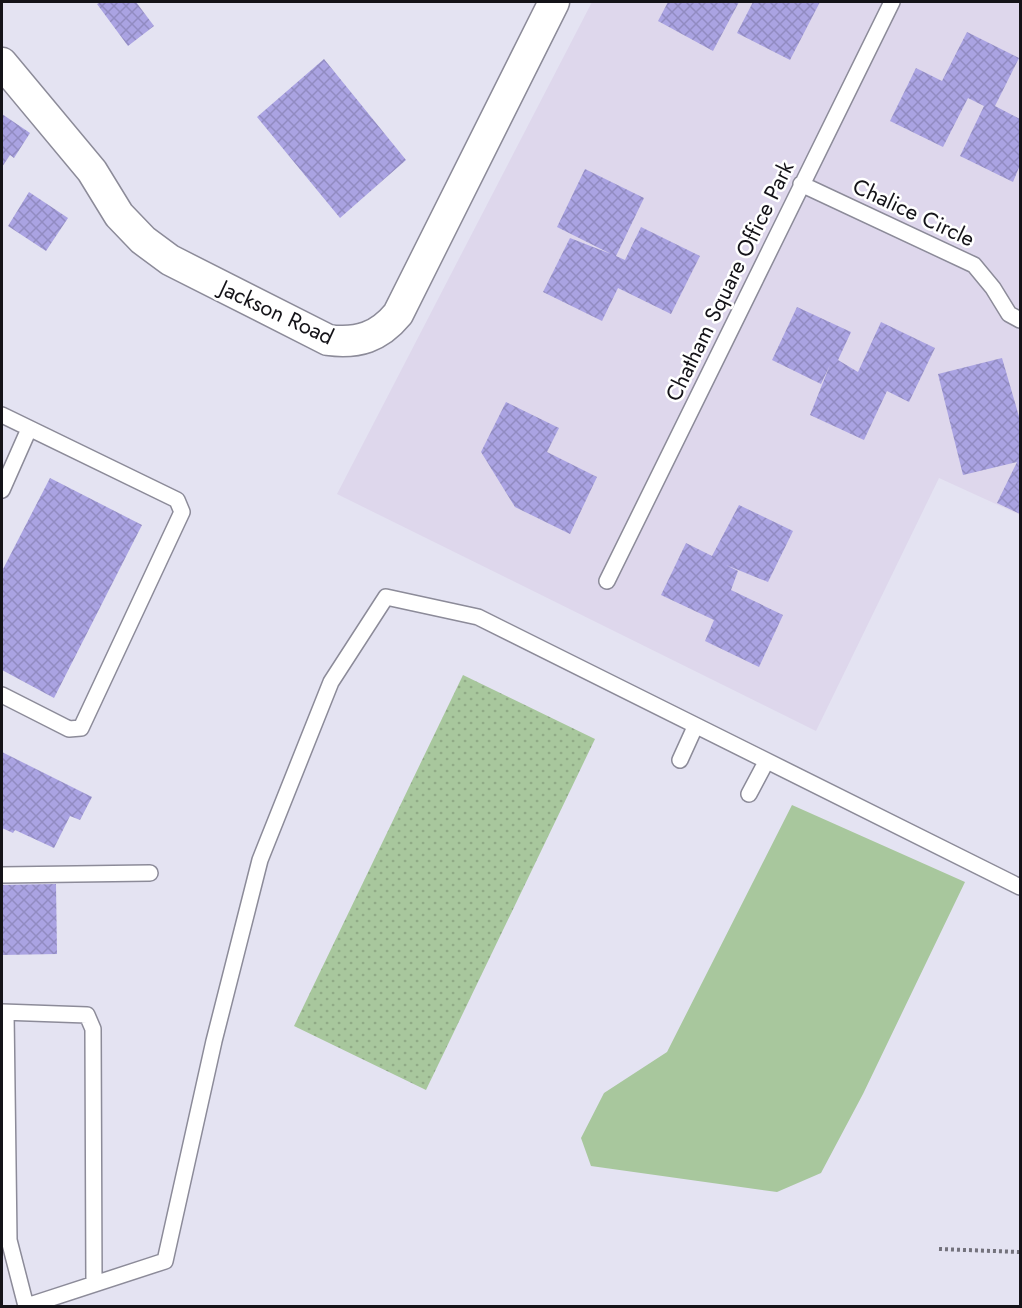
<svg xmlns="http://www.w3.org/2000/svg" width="1022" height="1308" font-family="Jost,sans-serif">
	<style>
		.commercial { fill: #ded7ec }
		.green { fill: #a8c79d }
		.park { fill: url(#park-dots) }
		.building { fill: url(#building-cross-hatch) }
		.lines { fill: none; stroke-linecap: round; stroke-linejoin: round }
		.lane-casing { stroke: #8c8b99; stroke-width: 18 }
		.street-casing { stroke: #8c8b99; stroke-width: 33 }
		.path { stroke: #73727c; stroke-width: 4; stroke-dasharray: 3 3; stroke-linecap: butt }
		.lane { stroke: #fff; stroke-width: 15 }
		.street { stroke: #fff; stroke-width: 30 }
		.labels { text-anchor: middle; stroke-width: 5; stroke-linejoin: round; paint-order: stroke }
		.street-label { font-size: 22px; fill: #141318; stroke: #fff }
	</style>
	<defs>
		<pattern id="park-dots" width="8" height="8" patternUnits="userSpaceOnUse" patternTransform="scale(1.5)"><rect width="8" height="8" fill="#a8c79d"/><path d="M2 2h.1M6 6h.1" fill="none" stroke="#90aa86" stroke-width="1.8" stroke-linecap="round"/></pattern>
		<pattern id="building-cross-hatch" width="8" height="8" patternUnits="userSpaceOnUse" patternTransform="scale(1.5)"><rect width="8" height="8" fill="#aaa3e2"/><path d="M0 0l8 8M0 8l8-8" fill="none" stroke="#918bc1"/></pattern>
	</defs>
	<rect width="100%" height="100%" fill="#e4e3f2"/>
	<path class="commercial" d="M592 2H1020V515L939 478 816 731 337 494Z"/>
	<path class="green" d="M792 805 965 882 863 1094 821 1173 777 1192 591 1166 581 1138 604 1093 667 1052Z"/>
	<path class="park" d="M463 675 595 739 426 1090 294 1026Z"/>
	<path class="building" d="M101 2H136L154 26 128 46 97 4Z
		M668 2H739L713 51 658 21Z
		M753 2H820L790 60 737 33Z
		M967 32 1019 58 995 106 1020 119V165L1013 182 960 156 984 106 968 98 943 147 890 121 916 68 942 81Z
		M324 59 406 160 340 218 257 117Z
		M2 114 30 133 14 158 10 155 2 167Z
		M585 169 644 198 616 256 625 260 641 227 700 256 671 314 618 288 602 321 543 292 570 238 611 254 557 227Z
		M29 192 68 218 46 251 8 226Z
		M797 307 851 332 838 360 858 372 881 322 935 348 909 402 887 391 864 440 810 415 830 365 821 384 772 360Z
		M1002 358 1020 420V514L997 503 1017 462 963 475 938 374Z
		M506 402 559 428 547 452 597 477 570 534 515 507 481 452Z
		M50 478 142 525 54 698 2 670V571Z
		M739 505 793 531 768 582 726 565 738 571 731 590 783 615 759 667 705 641 714 620 661 595 686 543 712 556Z
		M2 752 92 797 80 820 70 816 54 848 15 830 13 833 2 828Z
		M56 884 57 954 2 955V885Z"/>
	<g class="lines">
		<defs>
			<path id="lane" d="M801 184 974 265 993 288 1009 314 1020 320
				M2 415 177 500 182 512 81 728 69 729 2 695
				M2 490 29 429
				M607 581 892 2
				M680 760 695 727
				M749 794 766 762
				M2 875 150 873
				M2 1012 87 1015 93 1029 94 1284
				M6 1013 9 1240 26 1306
				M27 1306 165 1261 214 1041 260 860 331 682 386 597 478 617 1020 887"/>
			<path id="street" d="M2 63 92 171 119 215 143 240 170 260 328 340C358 344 379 337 398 314L554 2"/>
		</defs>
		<use href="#lane" class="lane-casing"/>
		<use href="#street" class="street-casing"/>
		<path class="path" d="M939 1249 1020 1252"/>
		<use href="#lane" class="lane"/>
		<use href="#street" class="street"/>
	</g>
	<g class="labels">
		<g class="street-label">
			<text transform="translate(914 212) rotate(25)" y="8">Chalice Circle</text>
			<text transform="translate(729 281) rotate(-64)" y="8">Chatham Square Office Park</text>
			<text transform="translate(277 312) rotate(25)" y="8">Jackson Road</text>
		</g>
	</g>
	<rect width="1022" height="1308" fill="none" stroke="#141318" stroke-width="6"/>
</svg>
